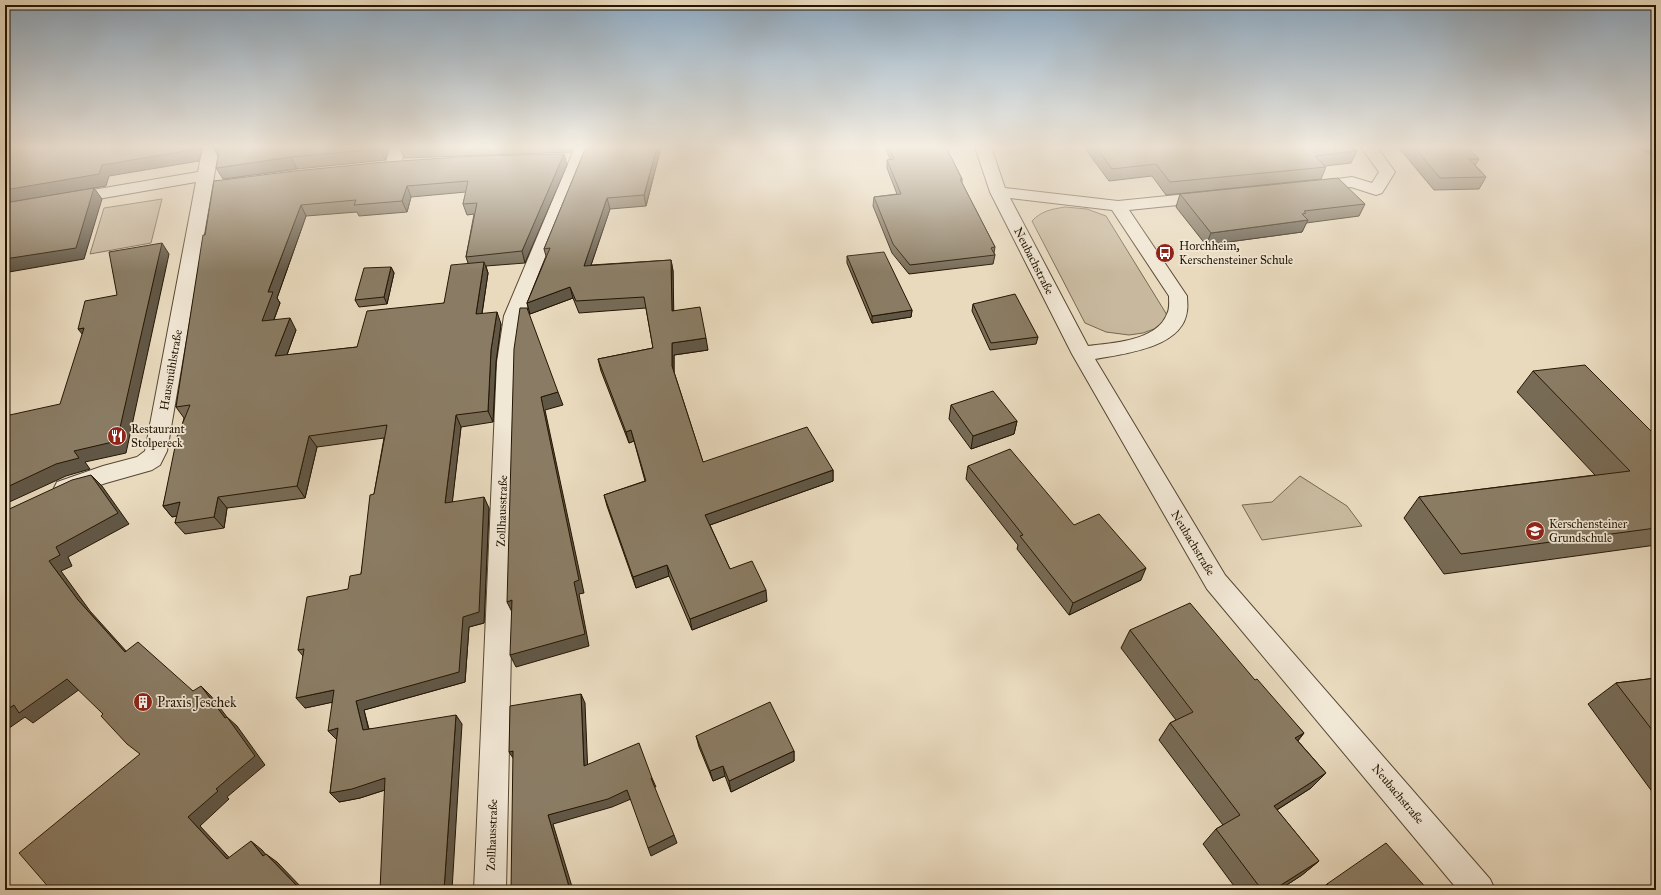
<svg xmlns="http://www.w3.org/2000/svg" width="1661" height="895" font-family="'IM FELL Great Primer',serif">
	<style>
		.green { fill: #c8b99e; stroke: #766850 }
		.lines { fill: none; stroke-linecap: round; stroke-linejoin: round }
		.stream { fill: #72634d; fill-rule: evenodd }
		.minor-casing { stroke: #554732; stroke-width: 2 }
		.minor { fill: #f1e7d5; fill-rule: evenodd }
		.wall { fill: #776b56; stroke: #241603; fill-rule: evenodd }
		.shaded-wall { fill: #615746; stroke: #241603 }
		.building { fill: #8a7c64; stroke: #241603 }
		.labels { text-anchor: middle; stroke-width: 3.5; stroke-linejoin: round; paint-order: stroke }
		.poi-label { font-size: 12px; fill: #241603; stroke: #f1e7d5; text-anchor: start }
		.street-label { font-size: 12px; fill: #241603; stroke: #f1e7d5 }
		.near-poi-label { font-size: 14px; fill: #241603; stroke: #f1e7d5; text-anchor: start }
	</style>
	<rect width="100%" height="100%" fill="#e9dabe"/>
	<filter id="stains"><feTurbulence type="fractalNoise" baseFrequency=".005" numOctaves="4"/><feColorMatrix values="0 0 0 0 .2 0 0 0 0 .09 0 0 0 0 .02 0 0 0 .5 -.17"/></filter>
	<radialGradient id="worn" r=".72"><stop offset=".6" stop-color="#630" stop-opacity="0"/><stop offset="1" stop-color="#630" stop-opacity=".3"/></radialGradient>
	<path class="green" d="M162 199 151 243 90 254 104 208Z
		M1065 207 1087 209 1106 216 1167 315 1162 323 1154 329 1143 333 1129 335 1106 332 1085 323 1032 221C1041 211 1052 209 1065 207Z
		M1300 476 1347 506 1362 526 1262 540 1242 505 1272 502Z"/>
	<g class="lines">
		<path class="stream" d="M1635 147H1644L1656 153V158Z"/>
		<defs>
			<path id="minor" d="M203 147H219L167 451 160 465 152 470 106 483 65 497 57 494 54 488 57 482 103 466 137 457 145 451 196 182 69 204 63 203 61 199 63 195 69 194 198 172Z
				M390 147H406L399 169 393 171 387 169 385 166Z
				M575 147H591L524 316 517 362 506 890H474L497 362 504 316Z
				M975 147H991L1005 188 1118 201 1207 192 1213 193 1215 197 1213 201 1207 202 1129 210 1187 296C1187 301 1188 306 1187 311 1183 348 1123 354 1095 359L1225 575 1490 879 1495 890H1458L1207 589 1072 354 990 192ZM1010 198 1112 210 1169 296C1169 302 1170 309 1167 314 1157 341 1112 343 1088 346Z
				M1361 147H1377L1395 172 1382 193 1376 195 1351 187 1313 191 1307 189 1305 186 1307 183 1352 177 1372 183 1379 172Z"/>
		</defs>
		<use href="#minor" class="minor-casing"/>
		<use href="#minor" class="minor"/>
	</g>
	<path class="wall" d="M390 147 385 160 297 169 223 179 218 157Z
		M400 147H574L572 152 404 158Z
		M586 147H661L646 206 610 209 591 265 671 260 673 271V311L708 350 674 355V372L703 462 833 470V481L710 525 730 569 767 601 692 630 669 576 636 588 607 506 604 495 645 481 634 441 629 443 601 371 598 359 653 348 646 308 579 313 573 298 530 314 527 303 546 256 544 249Z
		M885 147H946L962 179V183L995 247 994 253 995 255 993 264 909 274 892 253 873 206 874 197 897 194 887 168V160L890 159Z
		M1084 147H1352L1357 151 1351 163 1325 166 1326 167 1321 179 1166 195 1152 176 1109 181Z
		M1398 147H1467L1479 159 1475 165 1486 177 1479 189 1434 190Z
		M567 165 525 263 486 266 488 273 482 314 501 324 496 362 493 422 461 427 452 502 489 508 484 623 469 627 465 682 364 710 369 729 462 724 385 790 360 798 339 802 330 793 337 740 332 702 305 708 303 656 298 650 361 574 374 494 384 438 317 447 305 498 227 508 224 528 185 534 175 523 177 516 172 517 163 506 184 418 176 407 214 181ZM466 192 463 204 467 215 474 214 466 257 468 263 444 303 357 347 287 355 296 330 274 320 280 303 277 298 306 216 357 212 359 216 407 212 411 197Z
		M1180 194 1365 204 1359 216 1306 223 1302 232 1206 245 1176 207Z
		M847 256 912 310 911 317 872 323 847 263Z
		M391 267 394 273 387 304 359 307 355 300Z
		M973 304 1038 337 1036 344 990 350 972 311Z
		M1533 371 1656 436V545L1444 574 1404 518 1419 497 1595 475 1517 392Z
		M951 405 1017 421 1014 434 971 449 949 419Z
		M968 466 1141 580 1069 615 1017 549 1018 545 966 479Z
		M1130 630 1255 680 1304 733 1298 741 1326 773 1311 788 1277 810 1319 861 1302 875 1279 890H1237L1203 844 1216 829 1223 825 1159 740 1170 723 1176 720 1121 648Z
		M1656 678V797L1588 704 1616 683Z
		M696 736 794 751V761L731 792 725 776 713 781 699 747Z
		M1327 884 1428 890H1320Z"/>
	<path class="shaded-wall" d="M193 147H203L199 161 109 176 106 186 5 203V190L102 165Z
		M213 147H220L219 158Z
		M381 147H390L385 160 380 149Z
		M571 147H574L572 152Z
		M657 147H661L646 206 644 195Z
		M564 154 567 165 525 263 522 251Z
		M291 157 297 169 223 179 216 168Z
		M407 186 411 197 407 212 402 201Z
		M94 188 102 199 84 259 9 272 6 280H5V259Z
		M607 198 610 209 587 277 584 266Z
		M301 205 306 216 277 298 280 303 269 332 262 321 268 292Z
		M1308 220 1302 232 1206 245 1211 233Z
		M162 243 169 254 126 453 85 462 90 469 66 476 5 504V488L74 451Z
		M671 260 673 271 674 323 672 311Z
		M484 262 488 273 480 326 476 314Z
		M391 267 394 273 387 304 384 297Z
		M570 287 573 298 530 314 527 303Z
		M912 310 911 317 872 323V316Z
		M497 312 501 324 496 362 493 422 488 411 491 350Z
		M290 318 296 330 282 368 275 356Z
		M84 328 87 340 78 329Z
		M706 338 708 350 674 355V378L672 366V343Z
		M558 392 563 405 545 410 584 593 579 594 589 646 516 667 510 655 574 582 541 397Z
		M456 415 461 427 451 514 445 503Z
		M1017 421 1014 434 971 449 973 436Z
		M631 430 634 441 629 443 626 432Z
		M309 436 317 447 305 498 297 486Z
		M833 470V481L707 526 705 515Z
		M91 475 102 486 129 524 68 557 72 566 61 571 90 611 136 662 125 652 78 600 49 561Z
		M218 497 227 508 224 528 214 517Z
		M484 497 489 508 484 623 469 627 465 682 364 710 371 740 363 730 356 701 463 617Z
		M180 502 189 513 172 517 163 506Z
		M667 565 669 576 636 588 633 577Z
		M1146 568 1141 580 1069 615 1073 603Z
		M766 590 767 601 692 630 690 619Z
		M512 600 513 614 507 602Z
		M67 679 80 689 33 723 25 717 5 731V711L14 705Z
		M201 686 211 696 230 721 227 717 237 726 265 765 227 797 229 799 200 826 238 867 227 859 188 817 216 789 225 718Z
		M334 690 343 700 305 708 296 698Z
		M581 694 585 703 588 775 584 766Z
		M456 715 462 724 452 890H444Z
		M338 728 337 740 328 731Z
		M1304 733 1289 750 1295 738Z
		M513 751 515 761 509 752Z
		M794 751V761L731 792 729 781Z
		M723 766 725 776 713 781 710 771Z
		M1326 773 1311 788 1259 821 1274 806Z
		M385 778 394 787 360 798 339 802 330 793Z
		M651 778H652L656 787H654Z
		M627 790 631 799 612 807 553 824 573 890H570L548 815Z
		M674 835 677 843 651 856 648 848Z
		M251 841 262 850 274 864 263 856Z
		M266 854 277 862 304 890H301Z
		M1319 861 1302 875 1279 890H1273Z"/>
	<path class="building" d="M5 147H193L192 150 102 165 99 174 5 190Z
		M220 147H381L380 149 291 157 216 168Z
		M586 147H657L644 195 607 198 584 266 671 260 672 311 700 307 706 338 672 343V366L703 462 807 427 833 470 705 515 730 569 752 561 766 590 690 619 667 565 633 577 604 495 646 481 631 430 626 432 598 359 653 348 644 297 576 301 570 287 527 303 550 248 544 249Z
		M889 147H946L962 179H960L995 247 991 248 995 255 910 265 893 244 874 197 901 194 887 160 894 159Z
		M1096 147H1352L1357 151 1315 156 1326 167 1170 182 1156 164 1112 169Z
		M1414 147H1467L1479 159H1469L1486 177 1440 178Z
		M564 154 522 251 466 257 477 203 463 204 468 181 407 186 402 201 354 205 356 200 301 205 268 292H273L262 321 290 318 275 356 357 347 367 311 444 303 451 265 484 262 476 314 497 312 491 350 488 411 456 415 445 503 484 497 479 612 463 617 459 672 356 701 363 730 456 715 444 890H380L385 778 352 789 330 793 338 728 328 731 334 690 296 698 304 649 298 650 307 597 348 589 350 576 361 574 370 495 374 494 387 425 309 436 297 486 218 497 214 517 175 523 180 502 163 506 177 437 190 405 176 407 203 235H205L214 181 295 171 385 162 476 156Z
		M1338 178 1365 204 1304 211 1306 213 1302 214 1308 220 1211 233 1180 194Z
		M94 188 76 248 5 259V203Z
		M162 243 117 441 74 451 79 458 56 464 5 488V416L60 404 84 328 78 329 85 301 117 295 109 252Z
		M884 252 912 310 872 316 847 256Z
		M391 267 384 297 355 300 364 268Z
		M1015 294 1038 337 991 343 973 304Z
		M520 308H527L558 392 541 397 579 580 574 582 585 634 510 655 512 600 507 602 514 349Z
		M1585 365 1656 436V528L1461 554 1419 497 1630 471 1533 371Z
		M993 391 1017 421 973 436 951 405Z
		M1010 449 1074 525 1099 514 1146 568 1073 603 1020 536 1023 535 968 466Z
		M91 475 118 513 56 547 60 555 49 561 78 600 125 652 138 642 193 691 201 686 225 718 227 717 255 756 216 789 218 791 188 817 227 859 251 841 263 856 266 854 301 890H51L19 853 140 754 127 744 101 716 103 714 67 679 19 713 14 705 5 711V511L72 480Z
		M1190 603 1255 680 1257 679 1304 733 1295 738 1326 773 1274 806 1319 861 1273 890H1262L1216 829 1240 815 1170 723 1193 712 1130 630Z
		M1656 678V735L1616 683Z
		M581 694 584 766 639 743 652 778H651L674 835 648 848 627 790 608 799 548 815 570 890H511L513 751 509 752 510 706Z
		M770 702 794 751 729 781 723 766 710 771 696 736Z
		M1386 843 1428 890H1333L1327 884Z
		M308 885 313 890H304Z"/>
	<linearGradient id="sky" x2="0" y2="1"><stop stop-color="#8da8be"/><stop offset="0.54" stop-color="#f5eee2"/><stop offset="1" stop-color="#f5eee2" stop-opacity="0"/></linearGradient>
	<rect width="1661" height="272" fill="url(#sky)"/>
	<defs>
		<symbol id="bus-disc" viewBox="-11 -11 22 22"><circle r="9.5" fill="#8f2418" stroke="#f1e7d5"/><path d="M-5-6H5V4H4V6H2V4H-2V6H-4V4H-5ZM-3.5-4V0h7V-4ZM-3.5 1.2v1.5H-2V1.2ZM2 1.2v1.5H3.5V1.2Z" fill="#fff"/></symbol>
		<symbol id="restaurant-disc" viewBox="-11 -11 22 22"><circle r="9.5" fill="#8f2418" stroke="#f1e7d5"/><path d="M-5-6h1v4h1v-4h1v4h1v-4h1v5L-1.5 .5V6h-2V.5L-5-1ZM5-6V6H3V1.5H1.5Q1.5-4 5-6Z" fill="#fff"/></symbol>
		<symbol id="school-disc" viewBox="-11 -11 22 22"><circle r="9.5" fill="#8f2418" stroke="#f1e7d5"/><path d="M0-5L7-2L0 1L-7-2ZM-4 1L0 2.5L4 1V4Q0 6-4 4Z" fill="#fff"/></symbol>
		<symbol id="building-disc" viewBox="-11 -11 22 22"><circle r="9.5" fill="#8f2418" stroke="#f1e7d5"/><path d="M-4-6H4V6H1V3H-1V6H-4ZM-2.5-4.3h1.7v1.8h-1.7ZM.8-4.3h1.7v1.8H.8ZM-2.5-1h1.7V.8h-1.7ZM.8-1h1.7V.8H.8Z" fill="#fff"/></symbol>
	</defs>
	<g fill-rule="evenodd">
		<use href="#bus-disc" x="1154" y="242" width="22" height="22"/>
		<use href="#restaurant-disc" x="106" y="425" width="22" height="22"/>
		<use href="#school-disc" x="1524" y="520" width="22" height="22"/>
		<use href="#building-disc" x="132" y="691" width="22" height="22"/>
	</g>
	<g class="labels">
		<g class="poi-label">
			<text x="1179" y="250">Horchheim,<tspan x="1179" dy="14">Kerschensteiner Schule</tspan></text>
			<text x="131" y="433">Restaurant<tspan x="131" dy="14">Stolpereck</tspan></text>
			<text x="1549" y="528">Kerschensteiner<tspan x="1549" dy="14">Grundschule</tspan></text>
		</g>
		<g class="street-label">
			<text transform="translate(1034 261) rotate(63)" y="4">Neubachstraße</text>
			<text transform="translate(171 370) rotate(-80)" y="4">Hausmühlstraße</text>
			<text transform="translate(502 511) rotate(-88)" y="4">Zollhausstraße</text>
			<text transform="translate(1193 543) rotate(59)" y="4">Neubachstraße</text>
			<text transform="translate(1398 794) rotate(50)" y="4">Neubachstraße</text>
			<text transform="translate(492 835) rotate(-88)" y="4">Zollhausstraße</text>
		</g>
		<g class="near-poi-label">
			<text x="157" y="707">Praxis Jeschek</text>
		</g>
	</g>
	<rect width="1661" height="895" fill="none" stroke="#e9dabe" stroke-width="20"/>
	<rect x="6" y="6" width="1649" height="883" fill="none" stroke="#241603" stroke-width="2"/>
	<rect x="10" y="10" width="1641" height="875" fill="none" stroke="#241603"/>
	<rect width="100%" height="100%" filter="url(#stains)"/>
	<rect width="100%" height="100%" fill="url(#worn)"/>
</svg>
